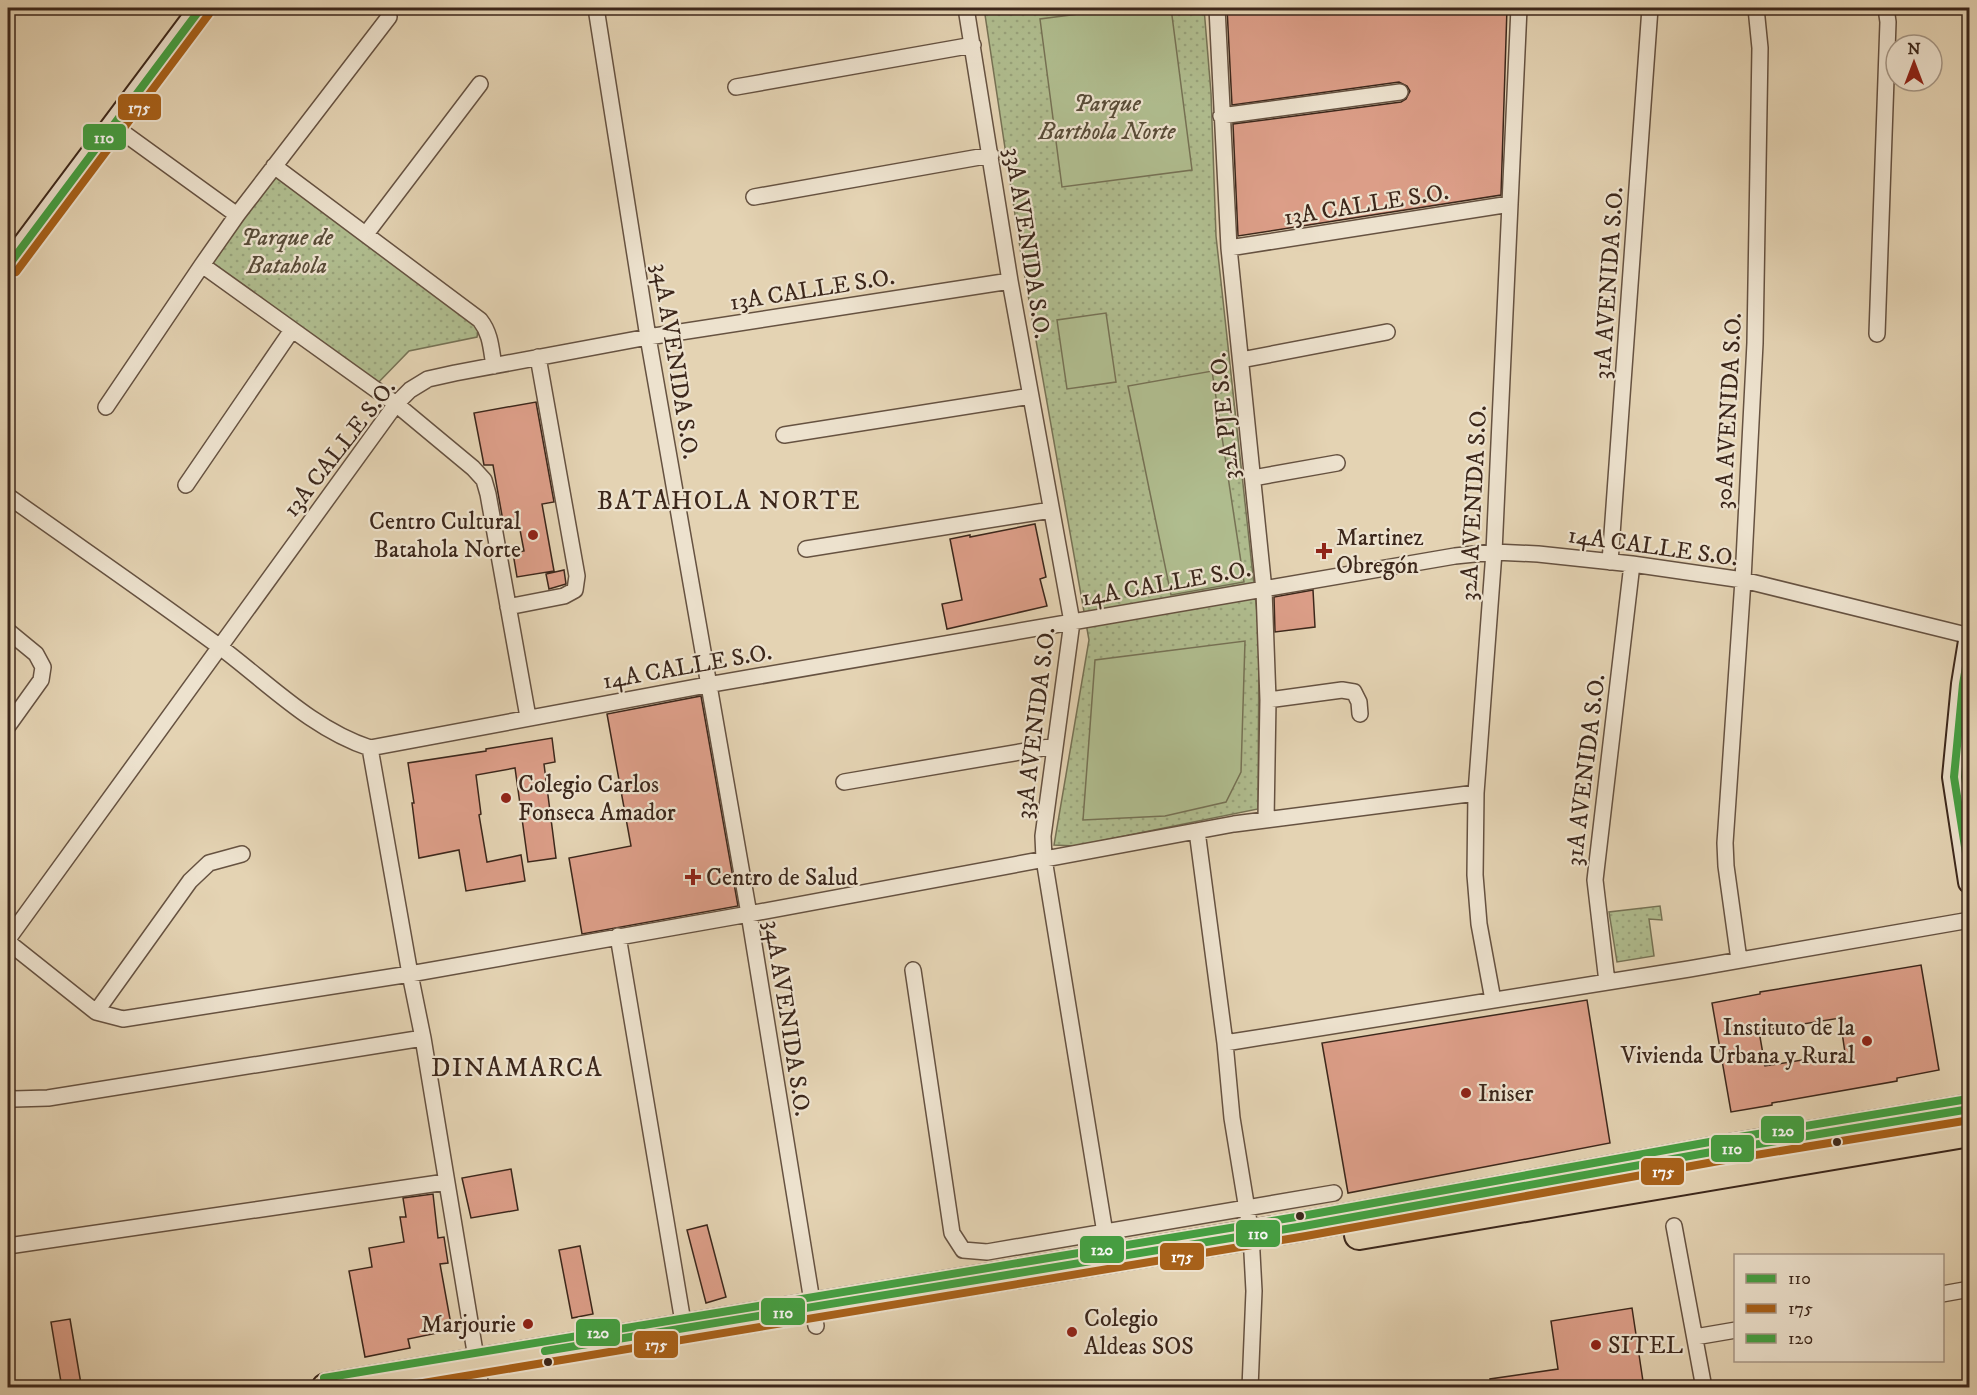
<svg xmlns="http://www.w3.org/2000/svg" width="1977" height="1395" font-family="'IM FELL DW Pica',serif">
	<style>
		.green { fill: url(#green-dots); stroke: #767255; stroke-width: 1.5 }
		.pitch { fill: #b0bd8f; stroke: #767255; stroke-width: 1.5 }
		.building { fill: #dc9e88; stroke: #3c271b; stroke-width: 1.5; fill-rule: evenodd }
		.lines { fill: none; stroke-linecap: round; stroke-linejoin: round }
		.street-casing { stroke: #665241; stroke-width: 18 }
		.secondary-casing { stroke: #3c271b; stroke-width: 26 }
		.highway-casing { stroke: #3c271b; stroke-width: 32 }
		.street { stroke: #ede2ce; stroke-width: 15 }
		.secondary { stroke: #ede2ce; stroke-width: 22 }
		.highway { stroke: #e4d3b3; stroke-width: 28 }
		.bus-1-casing { stroke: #ede2ce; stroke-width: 12 }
		.bus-2-casing { stroke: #ede2ce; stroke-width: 12 }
		.bus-3-casing { stroke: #ede2ce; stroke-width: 12 }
		.bus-1 { stroke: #44a042; stroke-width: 8 }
		.bus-2 { stroke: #a8611a; stroke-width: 8 }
		.bus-3 { stroke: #44a042; stroke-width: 8 }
		.poi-dot { fill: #8f2418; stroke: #ede2ce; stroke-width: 2 }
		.bus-dot { fill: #3c271b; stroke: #ede2ce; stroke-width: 2 }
		.labels { text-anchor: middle; stroke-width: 4.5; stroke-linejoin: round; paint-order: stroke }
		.park-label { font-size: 24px; font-style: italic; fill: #594c38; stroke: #ede2ce }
		.street-label { font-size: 24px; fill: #3c271b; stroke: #ede2ce }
		.poi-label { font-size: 24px; fill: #3c271b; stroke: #ede2ce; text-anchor: start }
		.neighbourhood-label { font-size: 26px; letter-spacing: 1.5px; fill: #3c271b; stroke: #ede2ce }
		.line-badge { stroke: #ede2ce; stroke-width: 2 }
		.badge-label { font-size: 16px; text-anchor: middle; font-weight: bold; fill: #fff }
	</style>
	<defs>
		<pattern id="green-dots" width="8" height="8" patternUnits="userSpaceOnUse" patternTransform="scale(1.5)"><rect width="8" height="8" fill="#b0bd8f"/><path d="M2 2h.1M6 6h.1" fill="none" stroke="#98a27b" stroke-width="1.8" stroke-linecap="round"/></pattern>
	</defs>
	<rect width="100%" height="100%" fill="#e4d3b3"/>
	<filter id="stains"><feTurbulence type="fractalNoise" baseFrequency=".00333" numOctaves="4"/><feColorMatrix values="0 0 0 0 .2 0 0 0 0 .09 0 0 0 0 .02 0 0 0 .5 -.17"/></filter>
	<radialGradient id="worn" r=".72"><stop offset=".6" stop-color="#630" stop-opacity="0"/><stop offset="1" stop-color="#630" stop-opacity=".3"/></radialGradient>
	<path class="green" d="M984 8H1204L1211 93 1216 236 1259 631 1258 809 1075 846 1054 845 1089 640 1022 261Z
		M274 166 480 320 477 337 409 351 373 388 202 265Z
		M1660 906 1662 920 1649 919 1654 956 1617 962 1609 912Z"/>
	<path class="pitch" d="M1125 8H1171L1192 170 1062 187 1040 19Z
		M1106 313 1116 382 1067 389 1057 320Z
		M1212 371 1244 582 1171 595 1128 386Z
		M1245 641 1241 772 1226 802 1165 816 1083 820 1095 660Z"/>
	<path class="building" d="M1227 8H1507L1501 195 1238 236 1233 124 1401 102 1406 99 1410 91 1407 86 1399 82 1232 105Z
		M536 402 554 502 542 504 554 571 517 577 513 553 524 551 518 519 503 521 493 465H484L474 413Z
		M1035 524 1046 577 1040 579 1047 606 947 629 942 604 962 600 950 539 970 535V537Z
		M564 570 566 584 549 589 546 574Z
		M1313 590 1315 627 1275 632 1274 597Z
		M701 696 738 906 582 934 569 858 631 846 607 714Z
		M552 738 555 762 544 764 556 858 528 862 515 768 476 775 481 814 479 815 487 862 521 855 525 881 466 891 459 850 419 858 412 803H414L408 763 486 751V749Z
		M1921 965 1939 1070 1897 1078V1081L1772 1103V1105L1731 1112 1712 1003 1760 994V992ZM1840 1018 1845 1053 1765 1066 1759 1031Z
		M1587 1000 1610 1143 1348 1193 1322 1043Z
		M511 1169 518 1210 471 1218 462 1178Z
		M433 1194 438 1238 444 1237 448 1263 440 1264 452 1330 408 1339 410 1348 365 1357 349 1271 372 1267 369 1248 404 1242 400 1217H406L403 1198Z
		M707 1225 726 1297 706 1303 687 1230Z
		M580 1246 593 1314 572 1318 559 1250Z
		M1632 1308 1644 1388H1491L1490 1379 1558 1369 1551 1321Z
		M70 1319 81 1384 62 1388 51 1322Z"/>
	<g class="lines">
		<defs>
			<path id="street" d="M596 8 648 337 749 914 816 1326
				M966 8 1010 281 1072 622 1043 836 1044 859 1105 1233
				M1217 8 1229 248 1264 590 1268 700 1266 820
				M736 87 973 45
				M1221 116 1400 92
				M114 126 237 215
				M274 166 480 320C491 334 491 349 494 366
				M754 197 991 155
				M366 234 480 84
				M1229 248 1510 204
				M202 265 396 404 473 468 484 480 488 494 528 717
				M1877 334 1888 22 1886 8
				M1241 360 1387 332
				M106 407 202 265 237 215 389 17
				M784 435 1031 396
				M1253 478 1337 463
				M186 485 292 330
				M8 496C78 546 150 595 220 647 268 683 312 729 370 748L410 974 423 1038 481 1388
				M806 549 1051 510
				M1610 562 1650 8
				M508 607 564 596 575 590 577 576 538 357
				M8 631 36 654 43 667 41 680 8 726
				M1268 700 1342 690 1354 692 1359 702 1360 714
				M370 748 707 685 1455 556 1494 552 1538 554 1632 564 1743 580 1970 636
				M844 782 1055 746
				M1197 831 1225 1043 1232 1118 1251 1234 1254 1291 1250 1388
				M618 936 684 1328
				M8 939 396 404 410 390 428 379 455 373 648 337 1010 281
				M8 942 96 1012 123 1019 410 974 749 914 1234 824 1476 793
				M1739 960 1726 866 1725 843 1743 580 1755 343 1760 48 1756 8
				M913 970 952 1233 963 1250 987 1252 1334 1193
				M1607 982 1595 880 1632 564
				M1493 1000 1479 924 1475 875 1476 793 1494 552 1519 8
				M96 1012 190 881 209 863 242 854
				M1225 1043 1689 969 1970 920
				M8 1096 14 1099 48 1098 423 1038
				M1674 1226 1704 1388
				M8 1246 446 1182
				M1942 1294 1970 1289
				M1695 1337 1736 1330"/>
			<path id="secondary" d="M8 266 201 8
				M1970 641 1963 684 1954 777 1970 882"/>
			<path id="highway" d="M1359 1235 1970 1132
				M326 1388 1304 1226 1717 1151 1970 1109"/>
		</defs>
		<use href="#street" class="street-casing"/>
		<use href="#secondary" class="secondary-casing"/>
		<use href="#highway" class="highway-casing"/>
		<use href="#street" class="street"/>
		<use href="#secondary" class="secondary"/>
		<use href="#highway" class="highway"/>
		<defs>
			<path id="bus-1" d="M8 266 201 8
				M1970 644 1963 684 1954 777 1970 879
				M545 1351 1304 1226 1717 1151 1970 1109"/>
			<path id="bus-2" d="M16 272 209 14
				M393 1388 1306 1236 1719 1161 1970 1120"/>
			<path id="bus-3" d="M1970 726 1965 777 1970 809
				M324 1378 1302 1216 1715 1141 1968 1099"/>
		</defs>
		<use href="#bus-1" class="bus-1-casing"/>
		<use href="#bus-2" class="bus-2-casing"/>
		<use href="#bus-3" class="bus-3-casing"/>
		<use href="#bus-1" class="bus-1"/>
		<use href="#bus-2" class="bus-2"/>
		<use href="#bus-3" class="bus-3"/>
	</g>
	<g class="poi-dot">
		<circle cx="533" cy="535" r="6"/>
		<path d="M1321 542h6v6h6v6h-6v6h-6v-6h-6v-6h6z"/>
		<circle cx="506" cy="798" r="6"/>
		<path d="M690 868h6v6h6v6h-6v6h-6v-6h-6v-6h6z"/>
		<circle cx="1867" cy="1041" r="6"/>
		<circle cx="1466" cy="1093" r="6"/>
		<circle cx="528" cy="1324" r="6"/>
		<circle cx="1072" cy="1332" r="6"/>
		<circle cx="1596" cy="1345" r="6"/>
	</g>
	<g class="bus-dot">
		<circle cx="1837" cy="1142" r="5"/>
		<circle cx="1300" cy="1216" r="5"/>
		<circle cx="548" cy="1362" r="5"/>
	</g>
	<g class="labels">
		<g class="park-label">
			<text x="1107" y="111">Parque<tspan x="1107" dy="28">Barthola Norte</tspan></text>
			<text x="287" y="245">Parque de<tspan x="287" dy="28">Batahola</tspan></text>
		</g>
		<g class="street-label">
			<text transform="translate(1366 204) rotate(-9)" y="8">13A CALLE S.O.</text>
			<text transform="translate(1028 243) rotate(81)" y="8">33A AVENIDA S.O.</text>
			<text transform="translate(1608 283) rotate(-86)" y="8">31A AVENIDA S.O.</text>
			<text transform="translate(812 289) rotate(-9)" y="8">13A CALLE S.O.</text>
			<text transform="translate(676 361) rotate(81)" y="8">34A AVENIDA S.O.</text>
			<text transform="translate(1728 411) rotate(-87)" y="8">30A AVENIDA S.O.</text>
			<text transform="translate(1224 416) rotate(-96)" y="8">32A PJE S.O.</text>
			<text transform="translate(339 448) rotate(-52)" y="8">13A CALLE S.O.</text>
			<text transform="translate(1473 503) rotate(-87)" y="8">32A AVENIDA S.O.</text>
			<text transform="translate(1653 546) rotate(8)" y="8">14A CALLE S.O.</text>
			<text transform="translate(1166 583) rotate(-10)" y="8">14A CALLE S.O.</text>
			<text transform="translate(687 666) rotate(-10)" y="8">14A CALLE S.O.</text>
			<text transform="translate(1035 723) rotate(-83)" y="8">33A AVENIDA S.O.</text>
			<text transform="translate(1585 770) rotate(-83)" y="8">31A AVENIDA S.O.</text>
			<text transform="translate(788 1018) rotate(81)" y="8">34A AVENIDA S.O.</text>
		</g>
		<g class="poi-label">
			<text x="521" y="529" text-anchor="end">Centro Cultural<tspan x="521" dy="28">Batahola Norte</tspan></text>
			<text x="1336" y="545">Martinez<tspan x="1336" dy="28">Obregón</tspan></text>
			<text x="518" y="792">Colegio Carlos<tspan x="518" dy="28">Fonseca Amador</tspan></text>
			<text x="706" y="885">Centro de Salud</text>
			<text x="1855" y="1035" text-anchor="end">Instituto de la<tspan x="1855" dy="28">Vivienda Urbana y Rural</tspan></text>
			<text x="1478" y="1101">Iniser</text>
			<text x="1084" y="1326">Colegio<tspan x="1084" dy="28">Aldeas SOS</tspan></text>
			<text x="516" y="1332" text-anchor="end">Marjourie</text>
			<text x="1608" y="1353">SITEL</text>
		</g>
		<g class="neighbourhood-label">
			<text x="729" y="509">BATAHOLA NORTE</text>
			<text x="517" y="1076">DINAMARCA</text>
		</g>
	</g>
	<g class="line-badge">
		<rect x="117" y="93" width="45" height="28" rx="6" fill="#a8611a"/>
		<rect x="82" y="123" width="45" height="28" rx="6" fill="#44a042"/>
		<rect x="1760" y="1115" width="45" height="29" rx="6" fill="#44a042"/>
		<rect x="1710" y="1134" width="45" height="29" rx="6" fill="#44a042"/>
		<rect x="1640" y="1157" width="45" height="29" rx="6" fill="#a8611a"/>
		<rect x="1235" y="1219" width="46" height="29" rx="6" fill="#44a042"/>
		<rect x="1079" y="1235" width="46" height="29" rx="6" fill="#44a042"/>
		<rect x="1159" y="1242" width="46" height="29" rx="6" fill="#a8611a"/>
		<rect x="760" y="1297" width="46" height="29" rx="6" fill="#44a042"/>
		<rect x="575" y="1318" width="46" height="29" rx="6" fill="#44a042"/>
		<rect x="633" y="1330" width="46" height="29" rx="6" fill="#a8611a"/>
	</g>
	<g class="badge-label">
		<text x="139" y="113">175</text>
		<text x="104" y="143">110</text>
		<text x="1783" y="1136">120</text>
		<text x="1732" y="1154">110</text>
		<text x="1663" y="1177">175</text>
		<text x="1258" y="1239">110</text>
		<text x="1102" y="1255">120</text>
		<text x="1182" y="1262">175</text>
		<text x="783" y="1318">110</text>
		<text x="598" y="1338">120</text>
		<text x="656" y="1350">175</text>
	</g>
	<rect width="1977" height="1395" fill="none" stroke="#e4d3b3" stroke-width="30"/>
	<rect x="9" y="9" width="1959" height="1377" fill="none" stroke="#3c271b" stroke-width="3"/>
	<rect x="15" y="15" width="1947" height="1365" fill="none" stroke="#3c271b" stroke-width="1.5"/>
	<rect x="1734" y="1254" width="210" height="108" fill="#ede2ce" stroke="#a69786" stroke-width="1.5"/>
	<rect x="1746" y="1274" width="30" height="9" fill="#44a042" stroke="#a69786" stroke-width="1.5"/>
	<text x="1788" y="1284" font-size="18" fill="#3c271b">110</text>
	<rect x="1746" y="1304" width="30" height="9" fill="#a8611a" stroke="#a69786" stroke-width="1.5"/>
	<text x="1788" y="1314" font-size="18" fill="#3c271b">175</text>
	<rect x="1746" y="1334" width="30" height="9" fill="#44a042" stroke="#a69786" stroke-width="1.5"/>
	<text x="1788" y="1344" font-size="18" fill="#3c271b">120</text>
	<g transform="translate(1914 63)"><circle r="28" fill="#ede2ce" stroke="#a69786" stroke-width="1.5"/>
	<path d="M0-4.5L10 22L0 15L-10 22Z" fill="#8f2418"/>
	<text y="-9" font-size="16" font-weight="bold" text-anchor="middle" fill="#3c271b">N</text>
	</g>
	<rect width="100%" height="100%" filter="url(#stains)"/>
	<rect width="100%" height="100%" fill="url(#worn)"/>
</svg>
